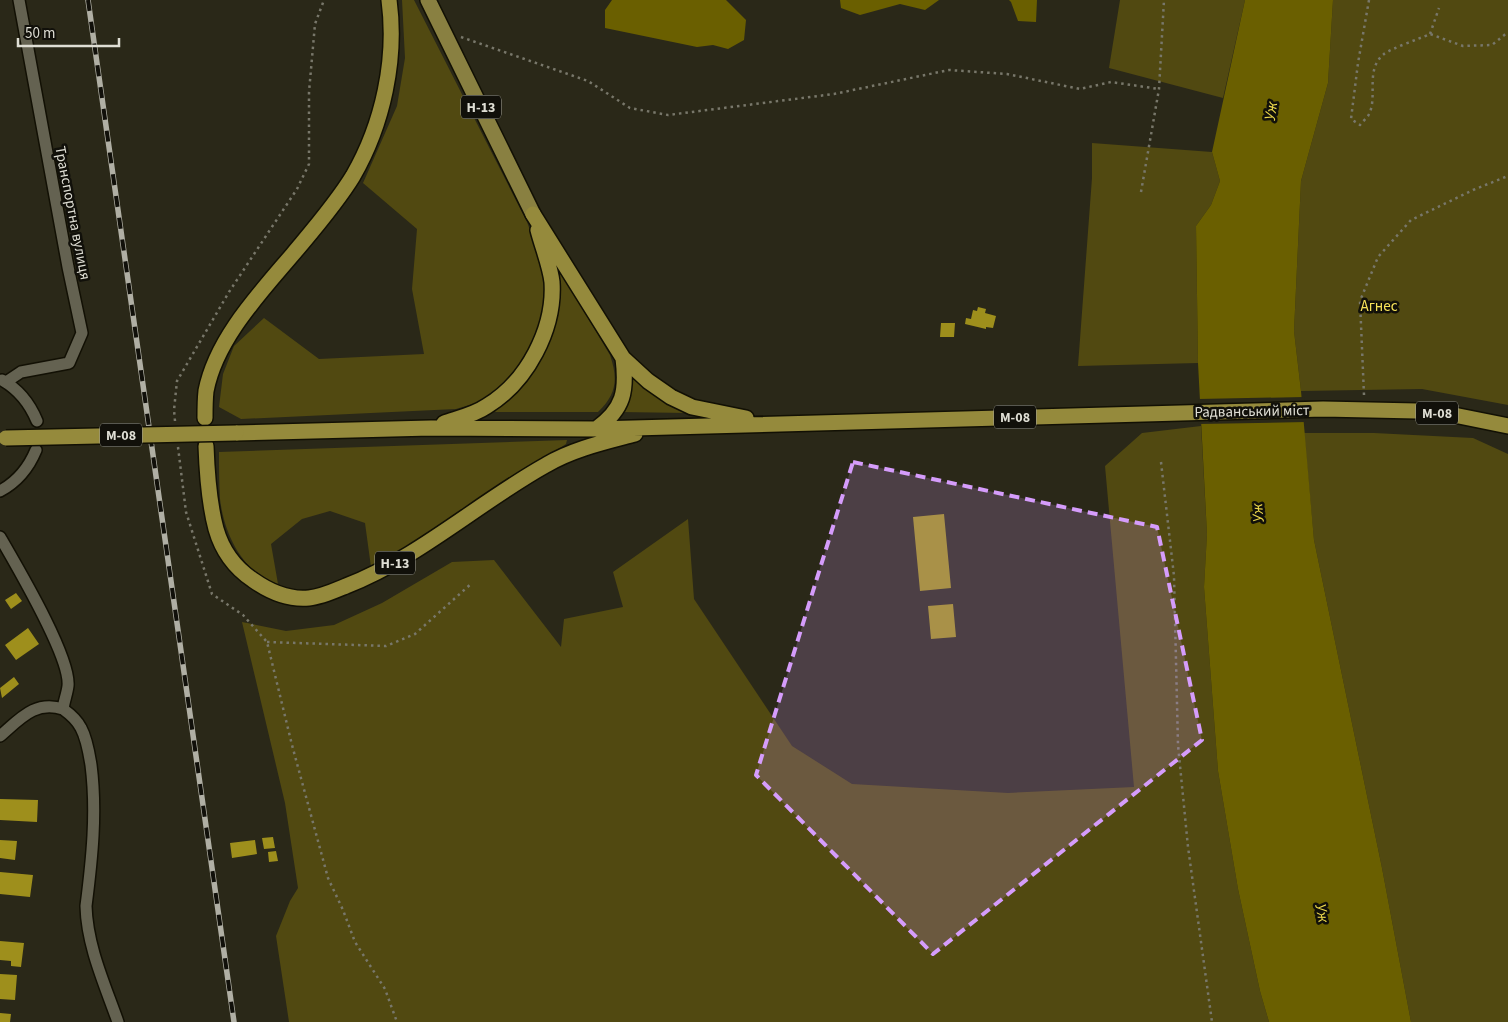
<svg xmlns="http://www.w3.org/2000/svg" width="1508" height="1022" font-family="'Source Sans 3',sans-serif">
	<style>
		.green { fill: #514911 }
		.water { fill: #6a5f00 }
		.pier { fill: #2a2818 }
		.building { fill: #9e8f1c }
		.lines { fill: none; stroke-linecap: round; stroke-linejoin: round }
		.minor-casing { stroke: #121004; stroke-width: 14 }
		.primary-casing { stroke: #121004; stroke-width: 18 }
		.trunk-casing { stroke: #121004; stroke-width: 18 }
		.path { stroke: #78776a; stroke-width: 2.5; stroke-dasharray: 2.5 4; stroke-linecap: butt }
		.minor { stroke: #646251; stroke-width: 11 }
		.primary { stroke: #898041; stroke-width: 15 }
		.trunk { stroke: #958a3c; stroke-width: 15 }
		.rail-casing { stroke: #b0afa4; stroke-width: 5.5 }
		.rail { stroke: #11100a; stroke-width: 4; stroke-dasharray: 11; stroke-linecap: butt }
		.trunk-bridge-casing { stroke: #121004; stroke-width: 18; stroke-linecap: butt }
		.trunk-bridge { stroke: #958a3c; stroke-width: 15 }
		.marked { fill: #d59cfb; fill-opacity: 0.2; stroke: #d59cfb; stroke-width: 4; stroke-dasharray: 10 6; stroke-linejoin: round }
		.labels { text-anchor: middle; stroke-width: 5; stroke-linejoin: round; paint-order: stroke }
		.shield { fill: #11100a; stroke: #a1a097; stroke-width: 1 }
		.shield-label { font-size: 14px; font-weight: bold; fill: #dfded4 }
		.street-label { font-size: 15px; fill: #dfded4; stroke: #11100a }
		.park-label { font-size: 15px; fill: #f7e359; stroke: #11100a }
		.water-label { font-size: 16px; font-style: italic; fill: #edd94d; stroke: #11100a }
	</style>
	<rect width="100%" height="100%" fill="#2a2818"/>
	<path class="green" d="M402 0H414L527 222 542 263 547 297 532 350 503 386 486 400 456 409 241 419 219 407 223 374 234 346 264 318 319 359 424 354 412 289 417 229 363 183 397 106 405 58Z
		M1120 0H1245L1223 98 1109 68Z
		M1333 0H1508V405L1422 389 1301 391 1294 331 1301 181 1328 83Z
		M1092 143 1212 152 1220 181 1211 205 1196 226 1198 363 1078 366 1092 178Z
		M560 275 563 276 610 355C618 379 617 394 598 412H495L540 356 556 277Z
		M631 373 689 413 620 412C627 399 632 389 631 373Z
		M1201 426 1207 534 1204 587 1218 771 1238 889 1260 991 1269 1022H289L276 936 290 901 298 888 285 803 242 622 286 631 334 625 382 603 452 562 494 560 561 647 564 619 623 607 613 572 688 519 694 599 792 746 852 784 1008 793 1134 787 1105 466 1142 433Z
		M1304 433H1374L1473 438 1508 454V1022H1411L1382 868 1314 540Z
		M567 440 566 444 400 552 371 567 365 523 330 511 302 519 271 544 278 584C242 573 224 533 220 499 219 483 219 467 219 452Z"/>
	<path class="water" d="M612 0H726L746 20 744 40 728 49 713 45 697 47 605 28V10Z
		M840 0H939L925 10 900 4 860 15 841 8Z
		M1009 0H1037L1036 22 1018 21 1011 2Z
		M1245 0H1333L1328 83 1301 181 1294 331 1301 391 1314 540 1382 868 1411 1022H1269L1260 991 1238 889 1218 771 1204 587 1207 534 1198 363 1196 226 1211 205 1220 181 1212 152Z"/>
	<path class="pier" d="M1304 397 1306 422 1199 424 1198 399Z"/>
	<path class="building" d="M978 307 986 309 985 313 996 316 993 328 986 327V329L965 324 966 318 971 319 973 310 977 311Z
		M941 323H955L954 337H940Z
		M944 514 951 588 920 591 913 517Z
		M16 593 22 601 11 609 5 600Z
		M953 604 956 637 931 639 928 606Z
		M28 628 39 644 16 660 5 645Z
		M14 677 19 684 2 698 0 688Z
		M0 799 38 800 37 822 0 820Z
		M273 837 275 848 264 849 262 838Z
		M0 840 17 841 15 860 0 858Z
		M255 840 257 854 232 858 230 843Z
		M276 851 278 861 269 862 268 852Z
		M0 872 33 875 30 897 0 894Z
		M0 941 24 943 21 967 11 966V961L0 960Z
		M0 974 17 975 15 1000 0 999Z
		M0 1013 11 1014 10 1022H0Z"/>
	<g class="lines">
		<defs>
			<path id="minor" d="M2 380C18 389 30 404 37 421
				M6 382 21 372 69 363 82 333 68 267 19 0
				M0 491C17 482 29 467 36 450
				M0 537C16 565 71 657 68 686 67 694 64 701 63 709 70 714 77 720 81 728 87 739 89 753 91 765 97 812 92 859 86 906 87 946 105 985 118 1022
				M0 736C20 719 35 700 63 709"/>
			<path id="primary" d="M428 0 533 214"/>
			<path id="trunk" d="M533 214 623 358 648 381 671 397 692 407 746 418
				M205 418C205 409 205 400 206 391 216 339 260 293 293 254 313 230 336 204 353 176 383 124 397 59 389 0
				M444 423C459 418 474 415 487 406 527 382 555 329 552 282 550 265 542 246 538 230
				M596 429C624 409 627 391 623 358
				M236 433 431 428 596 429 1323 409 1417 411 1449 414 1508 426
				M206 446C207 474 209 503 216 529 222 550 235 568 253 580 270 592 289 600 309 598 321 597 334 591 346 586 418 558 478 503 546 465 573 449 605 442 635 434"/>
		</defs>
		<use href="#minor" class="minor-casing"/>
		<use href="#primary" class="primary-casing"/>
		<use href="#trunk" class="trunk-casing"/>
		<path class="path" d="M1369 0 1358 63 1351 119 1360 125C1362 122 1366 119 1368 116 1379 98 1364 70 1384 54 1392 48 1419 39 1430 34L1463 46 1492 45 1508 32
			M1430 34 1439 8
			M461 37 588 81 630 108 668 115 834 94 949 70 1007 74 1080 89 1111 82 1159 89
			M1141 192 1159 89 1164 0
			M1364 395 1360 301 1378 257 1411 220 1473 190 1508 176
			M175 421 174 410 177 381 229 292 297 189 309 164V92L315 24 324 0
			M178 447 186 512 212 594 243 615 267 642 292 745 328 878 343 910 355 942 385 989 397 1022
			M1161 462 1174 576 1178 745 1188 847 1212 1022
			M267 642 386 646 415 634 472 583"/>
		<use href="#minor" class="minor"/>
		<use href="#primary" class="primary"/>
		<use href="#trunk" class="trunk"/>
		<defs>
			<path id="rail" d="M88 0 234 1022"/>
		</defs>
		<use href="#rail" class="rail-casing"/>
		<use href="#rail" class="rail"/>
		<defs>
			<path id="trunk-bridge" d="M6 438 236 433"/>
		</defs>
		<use href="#trunk-bridge" class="trunk-bridge-casing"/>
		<use href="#trunk-bridge" class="trunk-bridge"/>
	</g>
	<path class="marked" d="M853 462 1157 527 1202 740 933 954 756 775Z"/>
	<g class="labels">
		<g class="shield">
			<rect x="461" y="95.5" width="40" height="23" rx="4"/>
			<rect x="1416" y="401.5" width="42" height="23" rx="4"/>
			<rect x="994" y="405.5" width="42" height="23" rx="4"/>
			<rect x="100" y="423.5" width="42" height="23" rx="4"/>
			<rect x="375" y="551.5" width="40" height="23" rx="4"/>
		</g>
		<g class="shield-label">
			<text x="481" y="112">Н-13</text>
			<text x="1437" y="418">М-08</text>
			<text x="1015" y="422">М-08</text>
			<text x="121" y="440">М-08</text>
			<text x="395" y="568">Н-13</text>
		</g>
		<g class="street-label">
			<text transform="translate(73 213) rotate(79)" y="5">Транспортна вулиця</text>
			<text transform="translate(1252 411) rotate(-1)" y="5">Радванський міст</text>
		</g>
		<g class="park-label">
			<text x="1379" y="311">Агнес</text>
		</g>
		<g class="water-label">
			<text transform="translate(1270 111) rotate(-82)" y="6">Уж</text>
			<text transform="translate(1257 513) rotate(-95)" y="6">Уж</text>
			<text transform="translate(1323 913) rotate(79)" y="6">Уж</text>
		</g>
	</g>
	<path d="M18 38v8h101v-8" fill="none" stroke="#dfded4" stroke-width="2.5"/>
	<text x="25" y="38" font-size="15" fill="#dfded4" stroke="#11100a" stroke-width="4" paint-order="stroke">50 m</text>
</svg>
